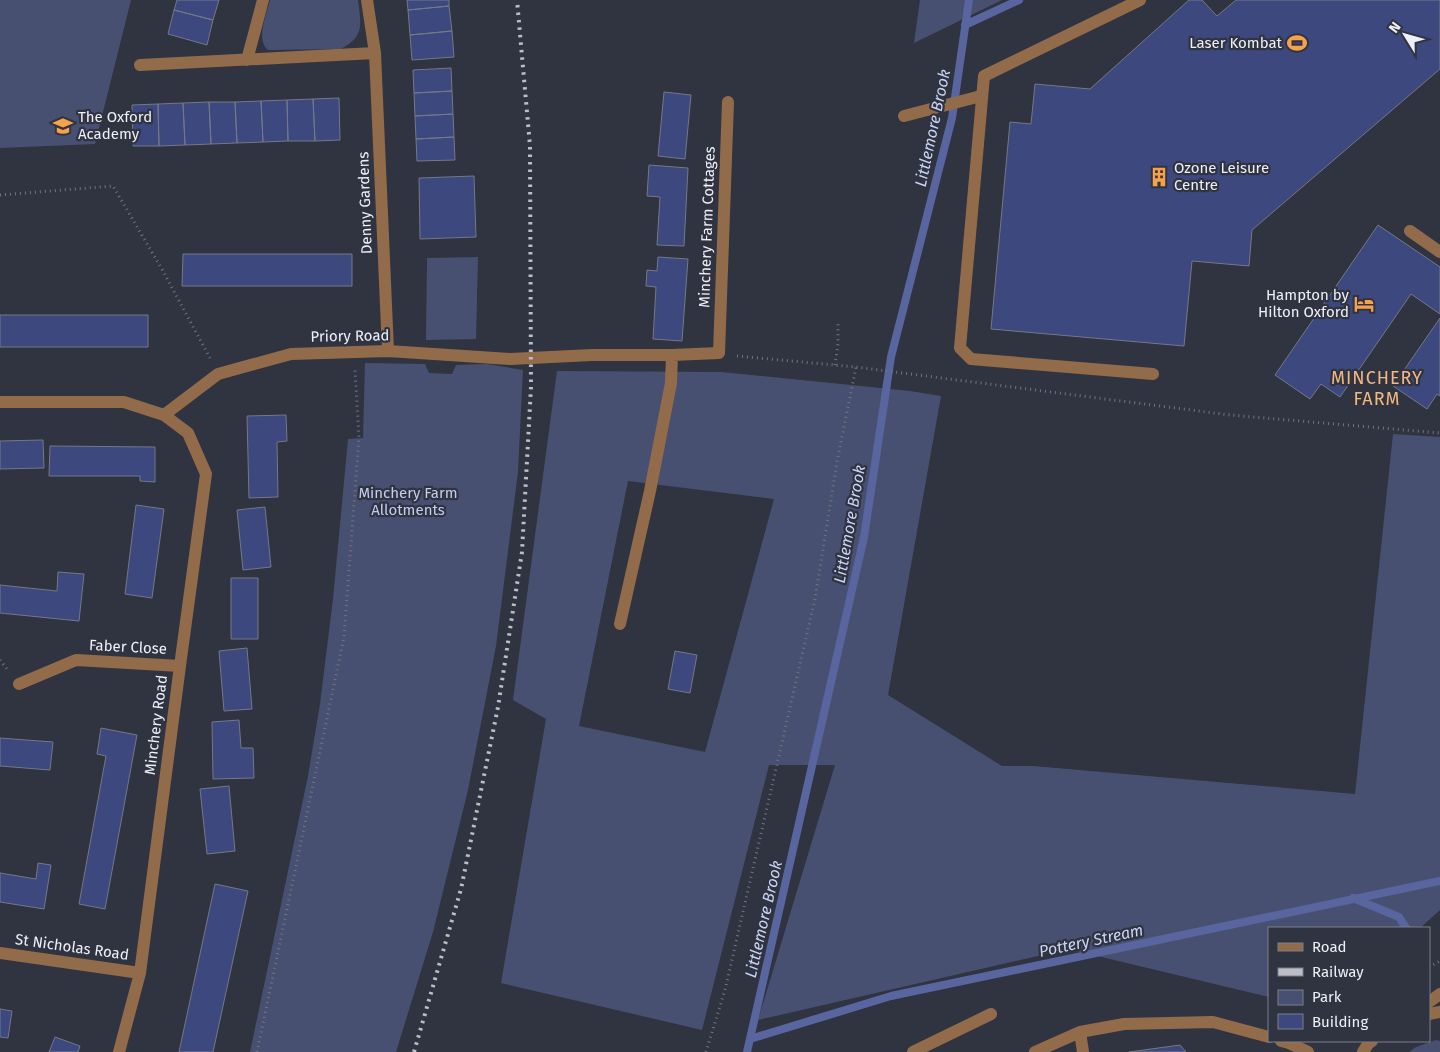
<svg xmlns="http://www.w3.org/2000/svg" width="1440" height="1052" font-family="'Fira Sans',sans-serif">
	<style>
		.green { fill: #485072; fill-rule: evenodd }
		.lines { fill: none; stroke-linecap: round; stroke-linejoin: round }
		.stream { stroke: #58659e; stroke-width: 8 }
		.building { fill: #3d487f; stroke: #747887 }
		.path { stroke: #727580; stroke-width: 3; stroke-dasharray: 1 4; stroke-linecap: butt }
		.minor { stroke: #926c4a; stroke-width: 12 }
		.rail { stroke: #bcbec7; stroke-width: 4; stroke-dasharray: 2.5 5; stroke-linecap: butt }
		.labels { text-anchor: middle; stroke-width: 4.5; stroke-linejoin: round; paint-order: stroke }
		.poi-label { font-size: 15px; fill: #eef0f8; stroke: #303340; text-anchor: end }
		.street-label { font-size: 15px; fill: #eef0f8; stroke: #303340 }
		.park-label { font-size: 15px; fill: #c4cdf0; stroke: #303340 }
		.water-label { font-size: 16px; font-style: italic; fill: #cad4f6; stroke: #303340 }
		.quarter-label { font-size: 18px; letter-spacing: 1px; fill: #f3b780; stroke: #303340 }
	</style>
	<rect width="100%" height="100%" fill="#303340"/>
	<path class="green" d="M0 0H131L95 144 0 148Z
		M270 0H358C361 24 365 37 340 49L268 50C255 39 267 14 270 0Z
		M920 0H1002L914 43Z
		M478 257 476 339 426 340 427 258Z
		M365 363 425 364 429 373 452 374 456 365 487 364 523 370 518 472 496 646 468 790 433 932 396 1052H250L308 776 320 704 333 599 348 439 363 438Z
		M557 371 721 372 910 391 941 396 888 695 1002 766H1033L1355 794 1393 434 1440 437V910L1420 928H1269V997L1068 949 758 1020 835 765H769L702 1030 501 983 546 719 513 700ZM628 481 774 499 705 752 579 726Z
		M1436 1040 1440 1041V1052H1409L1416 1047Z"/>
	<g class="lines">
		<path class="stream" d="M965 25 1019 0
			M1353 898 1399 917 1406 928
			M750 1039 891 996 1440 881
			M747 1052 864 537 891 357 952 118 969 0"/>
	</g>
	<path class="building" d="M177 0H219L213 20 174 10Z
		M407 0H449V6L408 10Z
		M1189 0H1202L1217 16 1236 0H1440V69L1252 230 1249 266 1192 261 1184 346 991 329 1010 122 1031 124 1035 84 1090 89Z
		M449 6 452 31 410 35 408 10Z
		M174 10 213 20 207 45 168 34Z
		M452 31 454 57 412 60 410 35Z
		M451 68 452 91 414 93 413 70Z
		M452 91 453 114 415 116 414 93Z
		M664 92 691 95 685 159 658 156Z
		M339 98 340 140 315 141 313 99Z
		M313 99 315 141H288L287 100Z
		M287 100 288 141 263 142 261 101Z
		M261 101 263 142 237 143 235 102Z
		M209 102 211 144 185 145 183 103Z
		M209 102H235L237 143 211 144Z
		M183 103 185 145 159 146 158 104Z
		M158 104 159 146H133L132 105Z
		M453 114 454 137 416 139 415 116Z
		M454 137 455 160 417 161 416 139Z
		M649 165 688 168 684 246 657 245 660 197 647 196Z
		M474 176 476 237 420 239 419 178Z
		M1378 225 1440 267V314L1411 294 1340 397 1321 384 1310 399 1275 375Z
		M183 254H352V286H182Z
		M658 257 688 259 682 341 653 339 656 287 646 286 647 270 657 271Z
		M0 315H148V347H0Z
		M1440 318V396L1437 394 1427 409 1393 386Z
		M286 415 287 441 277 442 278 497 249 498 247 416Z
		M43 440 44 468 0 469V441Z
		M50 446 155 447V482L140 481V476H49Z
		M136 505 164 509 152 598 125 594Z
		M265 507 271 567 243 570 237 510Z
		M58 572 84 574 79 621 0 613V585L57 591Z
		M231 578H258V639H231Z
		M247 648 252 709 224 711 219 651Z
		M675 651 697 655 690 693 668 689Z
		M239 720 241 748H253L254 778 213 779 212 722Z
		M101 728 137 735 105 909 79 904 106 756 97 754Z
		M0 738 53 742 50 770 0 766Z
		M229 786 235 851 207 854 200 789Z
		M38 863 51 865 44 909 0 902V873L36 879Z
		M215 884 248 891 213 1052H179Z
		M0 1009 12 1011 8 1038 0 1037Z
		M55 1037 80 1046 78 1052H49Z
		M1180 1045 1186 1052H1129Z"/>
	<g class="lines">
		<path class="path" d="M0 195 113 186 163 271 210 358
			M737 356 856 367 1230 415 1440 433
			M835 365 838 344V323
			M0 660 7 669
			M1429 967 1440 961
			M257 1052 344 637 359 438 355 370
			M706 1052 725 990 815 599 837 462 856 367"/>
		<path class="minor" d="M367 0 375 53 388 351
			M1140 0 984 76 960 348 971 359 1153 374
			M247 60 263 0
			M140 65 375 53
			M904 116 981 96
			M1410 231 1440 252
			M0 402H124L164 415 188 433 206 474 180 666 140 973 119 1052
			M164 415 218 374 291 354 388 351 510 359 592 355H672L719 353 728 102
			M620 624 650 491 671 383 672 355
			M19 684 76 660 180 666
			M0 953 140 973
			M1429 1002 1440 994
			M1429 1014 1440 1012
			M1080 1032 1083 1052
			M1281 1041 1289 1043 1308 1052
			M913 1052 991 1014
			M1035 1052 1080 1032 1124 1024 1213 1022 1269 1037
			M1363 1052 1368 1044 1372 1041"/>
		<path class="rail" d="M414 1052 461 889 498 707 522 552 531 387 530 146 517 0"/>
	</g>
	<defs>
		<symbol id="stadium-bare" viewBox="-9 -9 18 18"><path d="M0-5a6.5 5 0 1 0 0 10a6.5 5 0 1 0 0-10ZM-3.5-1.8h7v3.6h-7Z" fill="#f7a14a" stroke="#303340" stroke-width="2.5" paint-order="stroke"/></symbol>
		<symbol id="school-bare" viewBox="-9 -9 18 18"><path d="M0-5L7-2L0 1L-7-2ZM-4 1L0 2.5L4 1V4Q0 6-4 4Z" fill="#f7a14a" stroke="#303340" stroke-width="2.5" paint-order="stroke"/></symbol>
		<symbol id="building-bare" viewBox="-9 -9 18 18"><path d="M-4-6H4V6H1V3H-1V6H-4ZM-2.5-4.3h1.7v1.8h-1.7ZM.8-4.3h1.7v1.8H.8ZM-2.5-1h1.7V.8h-1.7ZM.8-1h1.7V.8H.8Z" fill="#f7a14a" stroke="#303340" stroke-width="2.5" paint-order="stroke"/></symbol>
		<symbol id="hotel-bare" viewBox="-9 -9 18 18"><path d="M-6-4.5h1.5V1H6V5H4.5V3h-9V5H-6ZM-4 0a1.8 1.8 0 1 1 3.6 0ZM.5 0V-2.5h3Q6-2.5 6 0Z" fill="#f7a14a" stroke="#303340" stroke-width="2.5" paint-order="stroke"/></symbol>
	</defs>
	<g fill-rule="evenodd">
		<use href="#stadium-bare" x="1283" y="29" width="28" height="28"/>
		<use href="#school-bare" x="49" y="112" width="28" height="28"/>
		<use href="#building-bare" x="1145" y="163" width="28" height="28"/>
		<use href="#hotel-bare" x="1350" y="290" width="28" height="28"/>
	</g>
	<g class="labels">
		<g class="poi-label">
			<text x="1282" y="48">Laser Kombat</text>
			<text x="78" y="122" text-anchor="start">The Oxford<tspan x="78" dy="17">Academy</tspan></text>
			<text x="1174" y="173" text-anchor="start">Ozone Leisure<tspan x="1174" dy="17">Centre</tspan></text>
			<text x="1349" y="300">Hampton by<tspan x="1349" dy="17">Hilton Oxford</tspan></text>
		</g>
		<g class="street-label">
			<text transform="translate(365 203) rotate(-92)" y="5">Denny Gardens</text>
			<text transform="translate(707 227) rotate(-88)" y="5">Minchery Farm Cottages</text>
			<text transform="translate(350 336) rotate(-1)" y="5">Priory Road</text>
			<text transform="translate(128 647) rotate(3)" y="5">Faber Close</text>
			<text transform="translate(156 725) rotate(-83)" y="5">Minchery Road</text>
			<text transform="translate(72 947) rotate(8)" y="5">St Nicholas Road</text>
		</g>
		<g class="park-label">
			<text x="408" y="498">Minchery Farm<tspan x="408" dy="17">Allotments</tspan></text>
		</g>
		<g class="water-label">
			<text transform="translate(932 128) rotate(-78)" y="6">Littlemore Brook</text>
			<text transform="translate(849 524) rotate(-80)" y="6">Littlemore Brook</text>
			<text transform="translate(763 919) rotate(-77)" y="6">Littlemore Brook</text>
			<text transform="translate(1091 940) rotate(-12)" y="6">Pottery Stream</text>
		</g>
		<g class="quarter-label">
			<text x="1377" y="384">MINCHERY<tspan x="1377" dy="21">FARM</tspan></text>
		</g>
	</g>
	<rect x="1268" y="927" width="162" height="115" fill="#303340" stroke="#7c7f8a"/>
	<rect x="1278" y="943" width="25" height="8" fill="#926c4a" stroke="#7c7f8a"/>
	<text x="1312" y="952" font-size="15" fill="#eef0f8">Road</text>
	<rect x="1278" y="968" width="25" height="8" fill="#bcbec7" stroke="#7c7f8a"/>
	<text x="1312" y="977" font-size="15" fill="#eef0f8">Railway</text>
	<rect x="1278" y="990" width="25" height="15" fill="#485072" stroke="#7c7f8a"/>
	<text x="1312" y="1002" font-size="15" fill="#eef0f8">Park</text>
	<rect x="1278" y="1014" width="25" height="15" fill="#3d487f" stroke="#7c7f8a"/>
	<text x="1312" y="1027" font-size="15" fill="#eef0f8">Building</text>
	<g transform="translate(1405 35) rotate(307)" stroke="#303340" stroke-width="4" paint-order="stroke">
	<path d="M0-4L9 19L0 12L-9 19Z" fill="#eef0f8"/>
	<text y="-8" font-size="14" font-weight="bold" text-anchor="middle" fill="#eef0f8">N</text>
	</g>
</svg>
